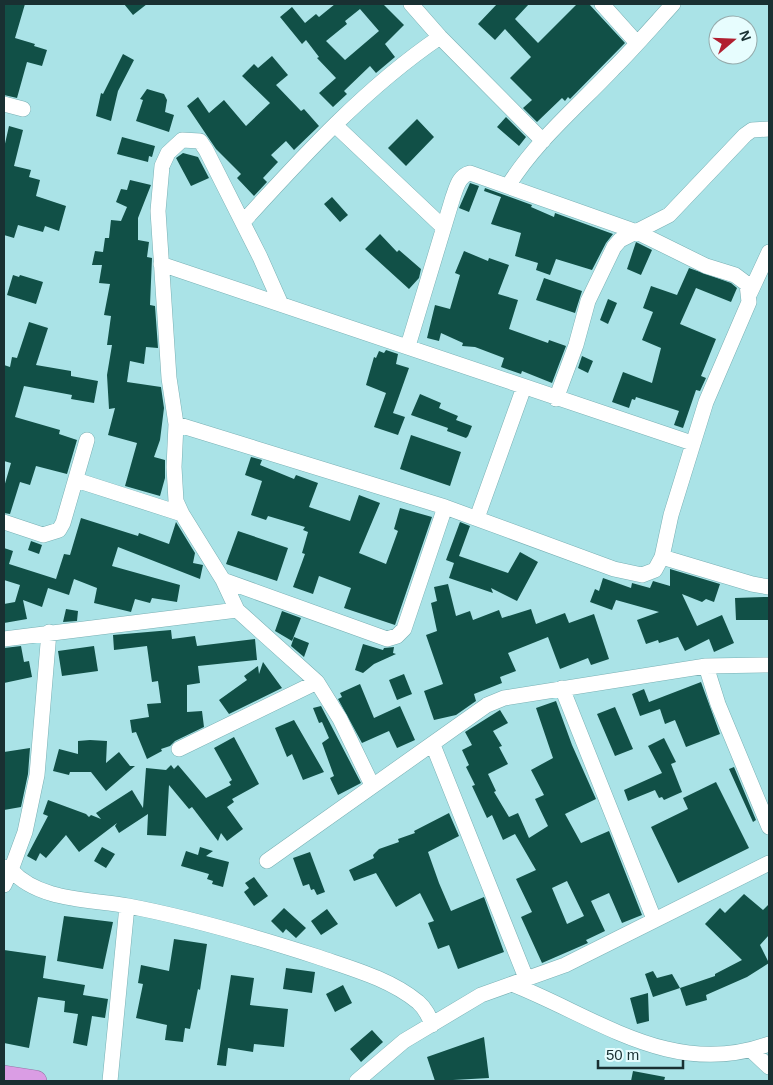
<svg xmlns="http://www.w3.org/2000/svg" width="773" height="1085" font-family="Helvetica,sans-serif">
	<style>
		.building { fill: #115047; fill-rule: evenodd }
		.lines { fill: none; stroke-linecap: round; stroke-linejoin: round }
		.minor-casing { stroke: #79b0b4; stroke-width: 16 }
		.highway-casing { stroke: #9677a6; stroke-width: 22 }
		.minor { stroke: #fff; stroke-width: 15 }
		.highway { stroke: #da9de4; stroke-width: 21 }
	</style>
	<rect width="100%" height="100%" fill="#aae3e7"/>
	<path class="building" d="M4 4H25L15 38 35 44 34 46 47 50 42 66 27 62 17 98 4 95Z
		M124 4H147L133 15Z
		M335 4H383L404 25 385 44 395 57 376 73 370 66 344 91 347 94 333 107 319 93 336 78 317 58 319 57 306 40 302 44 280 17 292 7 305 23 316 14 319 17ZM360 9 379 31 345 60 326 41 347 24 345 21Z
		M497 4H529L515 19 538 43 577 4H589L625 43 570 99 568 97 565 101 562 98 537 122 523 108 532 100 510 78 531 57 505 29 495 40 478 24Z
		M123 54 134 60 118 91 111 121 96 116 101 93 103 94Z
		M272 56 288 75 276 85 301 111 304 109 319 126 294 150 286 141 271 155 278 162 263 178 267 182 254 196 237 178 241 174 216 149 187 106 198 97 209 113 224 100 246 126 270 103 242 76 254 64 258 68Z
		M147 89 164 94 167 100 165 112 174 115 169 132 136 121 143 100 140 99Z
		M506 117 526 137 519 146 497 127Z
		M417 119 434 137 406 166 388 148Z
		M9 126 23 130 14 166 31 170 29 177 40 180 36 196 66 206 59 231 45 226 43 232 18 225 14 238 4 235V148Z
		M122 137 155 146 152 157 149 156 148 162 117 154Z
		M183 153 198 157 209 178 191 186 176 158Z
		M130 180 151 185 138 218V240L149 242 147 257 152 258 150 305 155 306 158 348 146 347 144 364 130 361 127 382 161 387 164 408 160 440 154 457 165 460V478L160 496 125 486 137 443 108 435 115 408 109 409 107 375 112 345H107L111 316 104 315 110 284 99 283 102 265H92L95 251 103 252 105 238H109L111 220 121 221 127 207 116 202 121 189 127 190Z
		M470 183 479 186 469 212 459 208Z
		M485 188 532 205 531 207 554 217 555 213 613 234 606 243 592 270 556 259 550 275 536 270 538 263 515 256 521 233 491 224 501 197 484 191Z
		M332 197 348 215 340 222 324 204Z
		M380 234 397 252 399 250 421 269 419 278 409 289 365 249Z
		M636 242 652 250 641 275 627 269Z
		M464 251 488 261 489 258 509 265 498 294 518 300 509 329 548 343 549 340 566 346 552 383 522 371 521 374 501 367 504 358 475 347 462 346 463 343 441 333 439 341 427 338 435 305 450 309 460 275 455 273Z
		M689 268 731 283 737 288 731 302 696 288 680 324 716 339 701 376 706 378 700 391 696 390 683 428 674 425 679 411 636 397 635 400 632 399 629 408 612 402 623 372 652 383 661 348 642 340 653 312 643 308 651 286 677 295Z
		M13 275 19 277 20 275 43 282 36 304 7 295Z
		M544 278 582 291 575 313 536 300Z
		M608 299 617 303 608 324 600 320Z
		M29 322 48 328 36 365 71 371V376L98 381 94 403 71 399 72 395 24 386 15 417 60 430 59 434 77 440 67 474 36 466 30 485 20 482 10 514 4 513V487L11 463 4 461V365L10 367 12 357 17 358Z
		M386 350 398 354 396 364 409 368 393 413 405 417 398 435 374 427 386 393 366 385 374 357 376 358 379 351 384 353Z
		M582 356 593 361 588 373 578 368Z
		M420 394 441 403 439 408 458 416 456 420 472 426 468 436 466 438 447 431 448 428 411 415Z
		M411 435 461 452 450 486 400 469Z
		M251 457 262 460 260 465 294 479 296 475 318 483 309 507 350 521 359 495 380 503 359 553 386 564 398 531 394 529 400 508 432 517 395 625 344 608 351 588 319 576 313 594 293 587 305 554 302 553 308 532 303 530 305 527 268 516 266 520 251 515 262 481 245 475Z
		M81 518 138 536 139 533 169 544 176 522 195 553 193 563 203 565 200 579 118 547 112 566 180 585 177 602 152 598 150 603 135 599 131 612 94 603 97 588 74 579 69 595 48 588 42 607 23 600 27 619 4 623V604L15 602 20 585 4 580V548L13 551 9 564 56 579 64 554 70 555Z
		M460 522 470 526 459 556 508 573 520 552 538 562 517 601 491 588 493 593 449 578 454 563 446 560Z
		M238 531 288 548 277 581 226 564Z
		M31 541 42 545 39 554 28 550Z
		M670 569 720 584 714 602 706 599 702 602 682 594 697 626 722 615 734 643 714 652 709 639 685 651 678 637 659 643 658 640 646 644 637 620 659 612 616 600 612 610 590 602 595 589 599 591 603 578 631 588 632 583 650 588 653 581 670 586Z
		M448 584 456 616 470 611 473 620 499 610 502 618 531 609 536 624 565 613 569 623 594 614 609 659 591 665 588 658 560 669 548 637 508 653 516 671 500 677 502 683 474 694 476 701 456 715 434 720 424 691 443 684 426 635 437 631 431 603 437 601 434 587Z
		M764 597H769V620H736L735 598Z
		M66 609 78 611 77 621 63 622Z
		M282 611 301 618 292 641 275 631Z
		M171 630 172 639 195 636 197 646 255 639 257 660 198 666 200 683 187 685V712L202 711 204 727 175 741 170 746 161 749 162 751 147 759 136 732 132 733 130 720 149 717 147 704 161 703 158 681 152 682 147 646 114 650 113 635Z
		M294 637 309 643 304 657 291 646Z
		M363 644 383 650 384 648 394 647 393 653 396 654 374 664 363 673 355 670Z
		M21 646 24 662 29 661 32 677 4 683V648Z
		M94 646 98 671 62 676 58 651Z
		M263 662 282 688 229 714 219 700 247 680 244 676 258 666 259 674Z
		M404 674 412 694 397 700 389 680Z
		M701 682 720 734 686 747 675 720 665 724 660 709 640 716 632 694 644 689 649 702Z
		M360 684 374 718 400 706 415 740 397 748 389 731 362 743 338 699 342 697 340 693Z
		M556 701 572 745 596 799 565 814 581 843 609 831 642 915 622 923 609 893 591 901 605 931 586 940 588 943 542 963 521 917 532 912 516 879 536 870 515 834 503 840 492 815 487 818 472 786 475 785 466 767 469 765 462 750 472 745 465 732 500 710 508 723 493 731 502 746 499 747 508 764 488 774 496 791 494 792 509 817 518 813 529 838 548 826 535 799 544 795 531 770 553 758 536 708ZM567 881 584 916 567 924 552 888Z
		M321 706 361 783 338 795 330 778 334 776 322 743 329 738 322 722 319 723 313 708Z
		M615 707 633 749 615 756 597 714Z
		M294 720 324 772 303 780 292 754 287 757 275 728Z
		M234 737 259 784 232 799 234 802 227 807 243 829 227 841 221 833 218 841 192 807 189 809 169 785 166 836 147 835 148 814 119 833 115 826 117 823 79 852 66 835 46 858 40 853 36 861 27 856 48 816 43 814 48 800 86 814 89 817 91 815 101 819 96 813 132 790 143 808 146 768 166 770 171 765 174 769 178 765 206 798 231 785 229 782 232 780 214 748Z
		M664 738 676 762 671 764 682 792 664 800 662 797 659 798 655 790 628 801 624 790 662 773 648 746Z
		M90 740 107 741 106 763 119 752 130 766H135L106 791 91 772H70L69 775 53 771 59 749 78 754V741Z
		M30 748 28 774 21 807 4 810V752Z
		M734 767 756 820 753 822 729 769Z
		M716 782 749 848 678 883 651 827 688 809 683 798Z
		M449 813 459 836 428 852 439 883 451 911 484 897 504 952 458 969 449 945 438 949 428 923 434 921 420 893 396 907 376 873 354 881 349 870 374 858 373 855 379 849 399 842 398 839 415 833 414 831Z
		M102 847 115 854 106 868 94 861Z
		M200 847 213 851 206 856 229 862 223 887 212 884 213 881 207 879 209 874 181 866 186 851 198 855Z
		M310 852 325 892 317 895 314 889 311 890 309 884 303 886 293 858Z
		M254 877 268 896 254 906 244 892 249 888 245 883Z
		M744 894 763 910 769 904V935L760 945 769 963 747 977 706 995 707 1000 686 1006 680 988 715 976V974L742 960 705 924 720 908 725 913Z
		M284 908 306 928 296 938 286 929 283 933 271 921Z
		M327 909 338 924 321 935 311 921Z
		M64 916 113 922 103 969 57 961Z
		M174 939 207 944 200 990 198 989 190 1029 185 1028 183 1042 165 1040 167 1025 136 1018 143 984 138 983 141 965 169 971Z
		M4 950 46 956 43 978 85 985 83 995 108 999 105 1018 92 1016 87 1046 73 1043 78 1014 64 1012 65 1001 38 997 29 1048 4 1043Z
		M286 968 315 972 312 993 283 989Z
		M653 971 657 978 672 974 680 988 653 997 645 974Z
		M231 975 254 978 250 1005 288 1009 284 1047 254 1044 253 1052 228 1048 226 1066 217 1065Z
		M343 985 352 1003 335 1012 326 994Z
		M648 993 649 1021 637 1024 630 998Z
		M372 1030 383 1042 361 1062 350 1049Z
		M484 1037 489 1078 435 1081 427 1057Z
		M633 1071 665 1077 664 1081H631Z"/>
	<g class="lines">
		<defs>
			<path id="minor" d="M411 4 440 37 543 141
				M602 4 637 43
				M4 104 23 109
				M335 125 443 227
				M508 186C536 141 577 107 613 69 634 48 653 26 673 4
				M243 222C304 155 365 88 440 37
				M161 264 692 443
				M750 293 769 252
				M280 302 260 257 206 150 200 141 182 140 168 153 162 166 158 211 169 378 176 424 174 467 176 501 182 514 223 580 237 610 317 682
				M556 399 576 345 588 301 614 247 620 240 669 215 745 135 752 130 769 129
				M176 424 445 507 614 569 642 575 655 570 662 557 671 515 706 402 749 302 747 284 735 275 706 266 637 232 470 173C459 176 457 186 453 197L408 346
				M76 480 182 514
				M477 518 524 387
				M4 522 43 535 59 530 63 523 87 440
				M662 557 752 584 769 587
				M223 580 387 639 397 636 404 629 445 507
				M49 632 37 775 25 832 11 870C39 901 89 899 128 906 192 918 256 937 318 957 353 969 390 979 418 1002 426 1009 429 1016 432 1025
				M4 639 237 610
				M706 666 718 704 769 827
				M562 688 654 919
				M433 745 526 978
				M179 749 317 682 340 719 372 785
				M267 861 487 705 504 698 706 666 769 665
				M4 867 11 870 4 885
				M512 984C598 1018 673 1079 769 1044
				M752 1051 769 1067
				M110 1081 127 906
				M357 1081 404 1041 481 995 565 965 769 863"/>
			<path id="highway" d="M4 1076 36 1081"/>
		</defs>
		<use href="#minor" class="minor-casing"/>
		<use href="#highway" class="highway-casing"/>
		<use href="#minor" class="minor"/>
		<use href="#highway" class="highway"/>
	</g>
	<rect width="773" height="1085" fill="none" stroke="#193032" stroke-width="10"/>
	<g transform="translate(733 40) rotate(71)"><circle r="24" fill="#e7fdfe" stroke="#95abac"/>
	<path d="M0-4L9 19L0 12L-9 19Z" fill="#b11f30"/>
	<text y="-8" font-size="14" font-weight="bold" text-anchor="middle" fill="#193032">N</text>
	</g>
	<path d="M598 1060v8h85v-8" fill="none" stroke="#193032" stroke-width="2.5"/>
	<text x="606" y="1060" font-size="15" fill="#193032" stroke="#e7fdfe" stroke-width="4" paint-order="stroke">50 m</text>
</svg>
